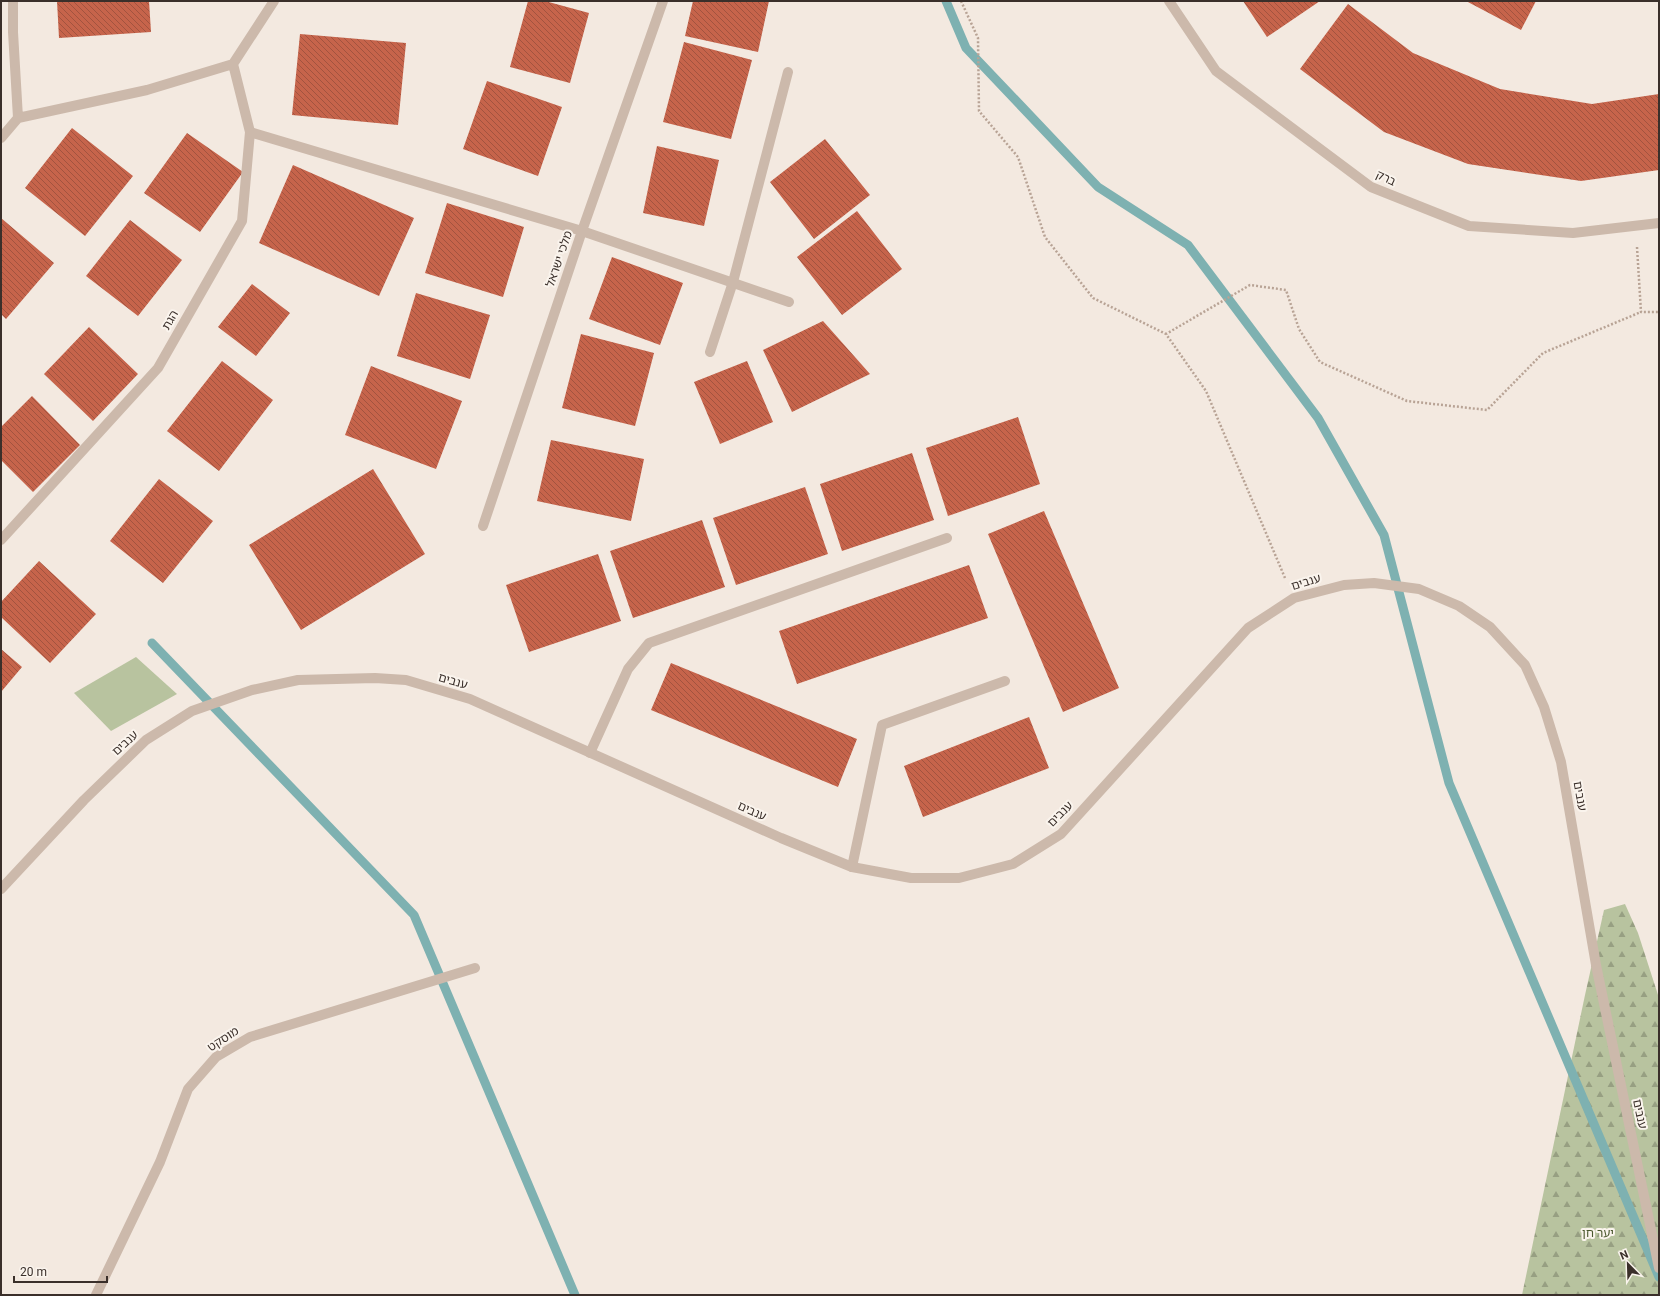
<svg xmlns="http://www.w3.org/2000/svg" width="1660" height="1296" font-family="Roboto,'Noto Sans Hebrew',sans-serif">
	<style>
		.forest { fill: url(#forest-firs) }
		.park { fill: #b8c39f }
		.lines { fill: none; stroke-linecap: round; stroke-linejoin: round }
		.stream { stroke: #7eb1b1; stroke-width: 9 }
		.building { fill: url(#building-back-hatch) }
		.path { stroke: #b8a395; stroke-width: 2.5; stroke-dasharray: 2 2; stroke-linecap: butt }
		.lane { stroke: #ccb9ab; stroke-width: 10 }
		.street { stroke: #ccb9ab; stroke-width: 10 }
		.labels { text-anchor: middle; stroke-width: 4; stroke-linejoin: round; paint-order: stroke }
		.street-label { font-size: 12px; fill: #3a2f2a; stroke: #faf4ed }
		.park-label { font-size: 12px; fill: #4a582e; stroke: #faf4ed }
	</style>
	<defs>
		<pattern id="forest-firs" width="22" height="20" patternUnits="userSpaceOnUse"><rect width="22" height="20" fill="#b8c39f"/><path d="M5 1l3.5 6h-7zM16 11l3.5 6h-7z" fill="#979f82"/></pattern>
		<pattern id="building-back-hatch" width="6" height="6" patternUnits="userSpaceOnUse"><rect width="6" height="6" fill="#c6644b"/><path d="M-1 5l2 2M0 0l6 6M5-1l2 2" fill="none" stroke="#a2533f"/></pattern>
	</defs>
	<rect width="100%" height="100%" fill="#f3e9e0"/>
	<path class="forest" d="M1625 904 1638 933 1659 998V1295H1522L1585 995 1604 910Z"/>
	<path class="park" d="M136 657 177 694 111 731 74 693Z"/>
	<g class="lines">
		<path class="stream" d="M946 1 966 48 1098 187 1188 245 1318 418 1384 535 1449 783 1659 1277
			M152 643 414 915 575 1295"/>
	</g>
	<path class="building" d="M57 1H149L151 32 59 38Z
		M528 1H545L589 13 570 83 510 67Z
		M693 1H769L758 52 685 36Z
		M1243 1H1320L1267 37Z
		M1466 1H1536L1521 30Z
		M1348 4 1413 53 1500 89 1592 104 1659 94V170L1581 181 1468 164 1384 132 1300 69Z
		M300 34 406 43 398 125 292 115Z
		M684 42 752 60 731 139 663 122Z
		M487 81 562 107 538 176 463 149Z
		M72 128 133 176 85 236 25 188Z
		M187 133 243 172 200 232 144 193Z
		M825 139 870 195 814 239 770 182Z
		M657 146 719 160 704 226 643 213Z
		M293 165 414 218 379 296 259 243Z
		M447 203 524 227 503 297 425 273Z
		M857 211 902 269 842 315 797 257Z
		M1 218 54 263 6 319 1 314Z
		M130 220 182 260 138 316 86 276Z
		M612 257 683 283 660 345 589 319Z
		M252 284 290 313 256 356 218 327Z
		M416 293 490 315 470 379 397 356Z
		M823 321 870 374 792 412 763 350Z
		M89 327 138 374 93 421 44 374Z
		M581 334 654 353 635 426 562 408Z
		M222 361 273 400 219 471 167 431Z
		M747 361 773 422 720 444 694 382Z
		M371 366 462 401 436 469 345 435Z
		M32 396 80 445 33 492 1 460V427Z
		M1018 417 1040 484 948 516 926 448Z
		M551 440 644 459 631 521 537 501Z
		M912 453 934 520 842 551 820 484Z
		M373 469 425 554 301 630 249 545Z
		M159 479 213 521 163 583 110 541Z
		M805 487 828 554 736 585 713 518Z
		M1044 511 1119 688 1063 712 988 534Z
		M702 520 725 587 633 618 610 551Z
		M598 554 621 621 529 652 506 585Z
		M39 561 96 614 50 663 1 617V602Z
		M969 565 988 618 797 684 779 631Z
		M1 649 22 667 1 692Z
		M671 663 857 739 838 787 651 710Z
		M1029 717 1049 768 923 817 904 766Z"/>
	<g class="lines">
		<path class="path" d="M961 1 978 38 979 111 1018 157 1045 237 1093 298 1166 334
			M1637 247 1641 312H1659
			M1285 578 1206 391 1166 334 1250 285 1286 290 1299 329 1320 362 1407 401 1487 410 1543 353 1641 312"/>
		<path class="lane" d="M710 352 733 282 788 72
			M590 753 628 669 649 643 947 538
			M852 867 882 725 1005 681"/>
		<path class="street" d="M1169 1 1216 71 1371 187 1469 226 1573 233 1659 223
			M18 118 147 90 233 64 274 1
			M250 132 582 231 789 302
			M1 138 18 118 13 32V1
			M483 526 582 231 663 1
			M1 540 158 368 242 221 250 132 233 64
			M1 889 84 800 146 740 192 711 252 690 298 680 375 678 406 680 470 699 781 838 852 867 911 878H959L1013 864 1061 834 1248 628 1294 598 1344 585 1374 583 1419 589 1459 606 1490 627 1525 665 1544 707 1561 762 1596 965 1659 1268
			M96 1295 160 1162 188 1089 216 1057 250 1037 475 968"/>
	</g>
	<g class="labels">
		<g class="street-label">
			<text transform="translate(1386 178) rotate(25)" y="4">ברק</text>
			<text transform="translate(559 259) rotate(-71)" y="4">מלכי ישראל</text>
			<text transform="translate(170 320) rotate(-60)" y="4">הגת</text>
			<text transform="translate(1306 582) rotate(-17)" y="4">ענבים</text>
			<text transform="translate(453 681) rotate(16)" y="4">ענבים</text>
			<text transform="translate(125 743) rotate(-43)" y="4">ענבים</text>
			<text transform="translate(1580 796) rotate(80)" y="4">ענבים</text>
			<text transform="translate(752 811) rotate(24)" y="4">ענבים</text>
			<text transform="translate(1060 814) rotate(-45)" y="4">ענבים</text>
			<text transform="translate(223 1039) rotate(-33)" y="4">מוסקט</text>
			<text transform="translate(1640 1114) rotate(78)" y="4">ענבים</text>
		</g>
		<g class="park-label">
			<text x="1598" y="1237">יער חן</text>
		</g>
	</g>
	<rect width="1660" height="1296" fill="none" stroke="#3a2f2a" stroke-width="4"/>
	<g transform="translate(1628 1264) rotate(337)" stroke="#faf4ed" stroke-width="3" paint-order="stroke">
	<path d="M0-3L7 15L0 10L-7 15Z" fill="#3a2f2a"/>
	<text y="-6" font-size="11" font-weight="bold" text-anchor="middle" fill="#3a2f2a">N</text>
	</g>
	<path d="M14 1276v6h93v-6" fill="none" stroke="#3a2f2a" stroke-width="2"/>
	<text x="20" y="1276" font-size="12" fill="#3a2f2a" stroke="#faf4ed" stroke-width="3" paint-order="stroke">20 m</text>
</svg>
